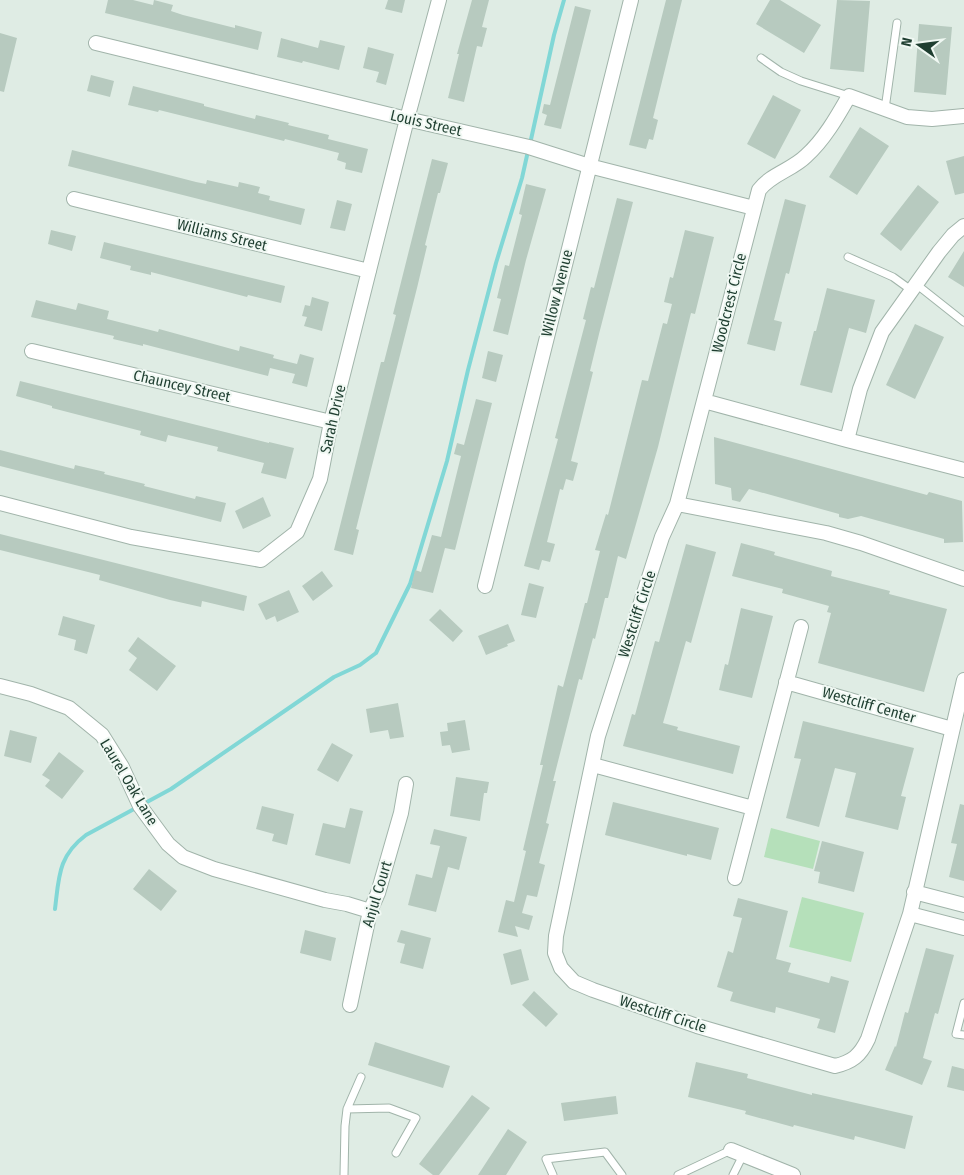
<svg xmlns="http://www.w3.org/2000/svg" width="964" height="1175" font-family="'Fira Sans Condensed',sans-serif">
	<style>
		.green { fill: #b5e0ba }
		.lines { fill: none; stroke-linecap: round; stroke-linejoin: round }
		.stream { stroke: #81d7d6; stroke-width: 4 }
		.building { fill: #b7cabf }
		.lane-casing { stroke: #a1b4aa; stroke-width: 9 }
		.street-casing { stroke: #a1b4aa; stroke-width: 16 }
		.lane { stroke: #fff; stroke-width: 7 }
		.street { stroke: #fff; stroke-width: 14 }
		.labels { text-anchor: middle; stroke-width: 4; stroke-linejoin: round; paint-order: stroke }
		.street-label { font-size: 15px; fill: #1e3e30; stroke: #f0f8f3 }
	</style>
	<rect width="100%" height="100%" fill="#dfece4"/>
	<path class="green" d="M771 828 820 841 813 869 764 857Z
		M802 897 864 913 851 962 789 947Z"/>
	<g class="lines">
		<path class="stream" d="M530 144 554 35 564 0
			M55 909C59 877 58 856 86 835L171 789 334 677 360 665 376 653 410 584 447 461 468 370 496 263 522 178 528 151"/>
	</g>
	<path class="building" d="M108 0H133L153 5 154 0 173 5 171 11 183 15 235 28V25L262 32 258 50 105 13Z
		M388 0H405L402 13 385 9Z
		M472 0H489L482 27 487 28 482 47 477 46 464 102 448 98 459 54H457Z
		M666 0H682L653 118 658 120 653 140 649 139 646 149 629 145Z
		M770 0H780L821 25 804 53 756 24Z
		M837 0 870 1 864 72 830 69Z
		M575 6 591 10 561 129 544 125 547 115 542 113 544 104 550 105Z
		M919 24 952 27 946 95 914 92Z
		M0 33 17 38 4 92 0 91Z
		M281 38 318 48 320 40 345 46 339 70 303 61 302 63 277 57Z
		M368 47 394 54 386 85 376 82 379 72 363 68Z
		M91 75 114 81 110 97 87 91Z
		M133 86 204 104V106L255 119 256 115 289 123 288 125 329 135 328 139 368 149 362 173 345 169 346 163 337 160 339 153 285 139 284 141 159 110 158 112 128 105Z
		M773 95 801 110 775 159 747 144Z
		M860 127 889 146 857 195 829 177Z
		M72 150 196 182 206 184 207 180 238 187 239 182 260 187 258 193 270 196 269 200 305 209 301 225 68 166Z
		M964 156V193L955 195 946 161Z
		M432 159 448 163 440 193H438L425 245 427 246 417 288 356 529 359 530 353 555 334 550 381 362H384L396 315 393 314Z
		M526 184 546 189 526 260 508 335 493 331 501 299 497 298 505 265 509 266 522 215 519 214Z
		M918 185 939 202 901 251 880 234Z
		M617 198 633 202 599 334 590 371 593 372 571 461 578 463 573 481 566 479 563 490 560 489 547 542 555 544 550 562 542 560 539 570 524 566 558 439 555 438 586 320 583 319 591 287 594 288Z
		M785 199 806 205 789 274 786 273 774 320 782 322 775 351 747 344Z
		M337 200 352 204 345 231 330 228Z
		M51 230 76 236 72 251 48 244Z
		M685 230 714 237 695 314 691 313 658 447 626 559 618 556 608 598H605L595 639 593 638 582 680 579 679 553 781H556L546 823 549 824 539 863 545 865 537 897 527 895 522 913 533 916 529 930 515 926 518 937 498 932 506 900 514 902 526 851 523 850 543 765H540L558 685 563 687 585 603H587L600 551 595 550 606 514 608 515 642 380 648 381 663 323 667 324 672 304 664 302 670 277 673 278Z
		M104 242 285 286 281 303 248 295 247 297 151 272V275L130 270 131 266 100 258Z
		M964 251V287L948 277Z
		M827 288 875 300 866 333 849 328 832 393 800 385 814 331H816Z
		M312 297 329 302 322 331 304 326 307 317 302 316 305 305 310 306Z
		M36 300 76 310 78 303 109 311 107 319 158 332 159 329 239 351 240 346 274 355 273 358 297 364 300 354 314 358 307 387 292 383 295 374 270 368 268 376 143 344V346L113 339 114 336 31 317Z
		M915 324 944 337 915 399 886 385Z
		M488 351 503 355 496 382 482 378Z
		M20 381 269 443V442L294 448 286 479 261 473 264 463 217 451 218 447 168 435 166 442 140 435 141 431 52 408V406L16 396Z
		M476 399 492 403 455 550 445 548 433 593 411 588 415 570 421 572 432 535 441 537 461 456 454 454 457 443 464 445Z
		M714 437 927 495 929 492 962 501 963 542 944 543V539L861 516 848 519 839 517V514L749 489 740 502 732 500 731 488 715 484Z
		M0 450 74 469 75 465 105 472 104 474 145 484 144 486 195 499 196 496 226 503 221 522 0 466Z
		M263 497 271 516 243 529 235 511Z
		M0 534 247 596 244 611 202 601 201 607 170 600 99 580 100 575 0 550Z
		M741 543 775 552 774 555 832 571 831 576 890 591 889 594 947 609 924 692 818 663 831 613 827 612 829 606 782 593 783 589 732 576Z
		M686 544 716 552 691 643 686 641 663 723 678 727 677 730 740 746 733 774 623 746 632 714 635 715 655 641 659 642Z
		M322 571 333 586 313 601 302 586Z
		M529 583 544 587 536 618 521 615Z
		M289 590 299 612 277 622 275 616 266 620 258 604Z
		M741 608 773 616 752 698 719 690 725 664 728 665Z
		M440 609 463 631 453 642 429 620Z
		M63 616 95 625 87 654 74 650 76 640 58 635Z
		M508 624 515 641 507 644 508 646 486 655 478 636Z
		M138 637 176 666 157 691 129 670 137 658 128 651Z
		M398 703 404 737 390 739 388 730 370 733 366 709Z
		M465 720 470 750 452 753 450 745 442 746 440 732 448 731 447 723Z
		M803 721 914 748 901 796 906 797 898 830 845 817 856 773 835 768 819 827 786 818 801 759 794 758Z
		M10 730 37 737 31 763 4 756Z
		M332 743 353 755 338 782 317 770Z
		M59 752 84 771 62 799 45 786 50 780 42 775Z
		M456 777 489 782 487 793H484L480 821 450 816Z
		M613 802 719 828 711 860 687 854V856L605 835Z
		M960 804 964 805V881L949 877 957 844 951 843Z
		M262 806 294 814 287 845 272 841 274 834 256 829Z
		M350 808 363 811 350 864 315 855 323 823 345 828Z
		M434 829 467 837 459 870 448 867 436 912 408 905 416 874 432 878 440 846 430 844Z
		M822 841 864 852 854 892 818 883 820 872 814 871Z
		M149 869 177 891 161 911 133 889Z
		M738 898 788 911 776 959 791 963 788 972 829 983 831 976 849 981 835 1033 817 1028 820 1019 776 1007 775 1013 748 1006 730 1001 733 992 717 987 728 951 733 953 742 918 733 916Z
		M305 930 336 938 331 961 300 953Z
		M401 930 431 938 423 969 400 963 405 944 397 942Z
		M926 948 954 955 938 1014 935 1013 923 1058 932 1061 922 1085 885 1070 895 1046 896 1047 905 1012 908 1013Z
		M521 949 529 980 511 985 503 954Z
		M534 991 558 1014 546 1027 522 1005Z
		M375 1042 450 1066 443 1088 368 1065Z
		M696 1062 748 1074 747 1078 812 1095V1093L913 1116 905 1149 855 1136 854 1140 794 1125 793 1127 745 1114 746 1111 688 1097Z
		M952 1066 964 1069V1091L947 1087Z
		M472 1095 490 1108 439 1175H433L419 1164Z
		M616 1096 618 1114 564 1121 561 1103Z
		M508 1129 527 1142 506 1175H478Z"/>
	<g class="lines">
		<defs>
			<path id="lane" d="M761 58 781 72 801 81 849 96
				M885 109 897 23
				M848 257 893 277 911 290
				M916 284 964 322
				M964 1003 956 1034 964 1035
				M347 1109 389 1108 416 1118 396 1153
				M344 1175 345 1126 347 1109 361 1077
				M553 1175 546 1159 605 1152 622 1175
				M678 1175 731 1150
				M733 1175 743 1155"/>
			<path id="street" d="M96 43 407 119 529 147 589 166 754 208
				M964 116 932 119 907 117 849 96C837 117 824 140 806 156 792 170 771 174 759 190L677 504 662 537 598 736 556 936 555 953 561 968 574 982 593 990 697 1026 835 1066C852 1062 860 1056 868 1039L910 914 964 680
				M74 199 369 271
				M32 351 331 422
				M704 401 847 440 964 470
				M847 440 860 389 882 332 939 252 953 235 964 226
				M0 503 131 537 261 560 297 532 320 479 331 422 407 119 439 0
				M677 504 826 533 861 543 964 579
				M485 586 631 0
				M786 682 952 729
				M0 686 31 694 69 708 102 735 122 767 140 806 168 844 183 857 214 869 325 900 347 904 370 911
				M593 765 753 808
				M735 878 801 627
				M914 892 964 905
				M910 914 964 928
				M350 1005 370 911 378 893 401 813 406 784
				M731 1150 793 1175"/>
		</defs>
		<use href="#lane" class="lane-casing"/>
		<use href="#street" class="street-casing"/>
		<use href="#lane" class="lane"/>
		<use href="#street" class="street"/>
	</g>
	<g class="labels">
		<g class="street-label">
			<text transform="translate(426 123) rotate(13)" y="5">Louis Street</text>
			<text transform="translate(222 235) rotate(14)" y="5">Williams Street</text>
			<text transform="translate(557 293) rotate(-76)" y="5">Willow Avenue</text>
			<text transform="translate(729 303) rotate(-76)" y="5">Woodcrest Circle</text>
			<text transform="translate(182 386) rotate(13)" y="5">Chauncey Street</text>
			<text transform="translate(333 419) rotate(-77)" y="5">Sarah Drive</text>
			<text transform="translate(637 614) rotate(-72)" y="5">Westcliff Circle</text>
			<text transform="translate(869 705) rotate(16)" y="5">Westcliff Center</text>
			<text transform="translate(129 782) rotate(59)" y="5">Laurel Oak Lane</text>
			<text transform="translate(377 894) rotate(-73)" y="5">Anjul Court</text>
			<text transform="translate(663 1014) rotate(18)" y="5">Westcliff Circle</text>
		</g>
	</g>
	<g transform="translate(919 45) rotate(284)" stroke="#f0f8f3" stroke-width="4" paint-order="stroke">
	<path d="M0-4L9 19L0 12L-9 19Z" fill="#1e3e30"/>
	<text y="-8" font-size="14" font-weight="bold" text-anchor="middle" fill="#1e3e30">N</text>
	</g>
</svg>
